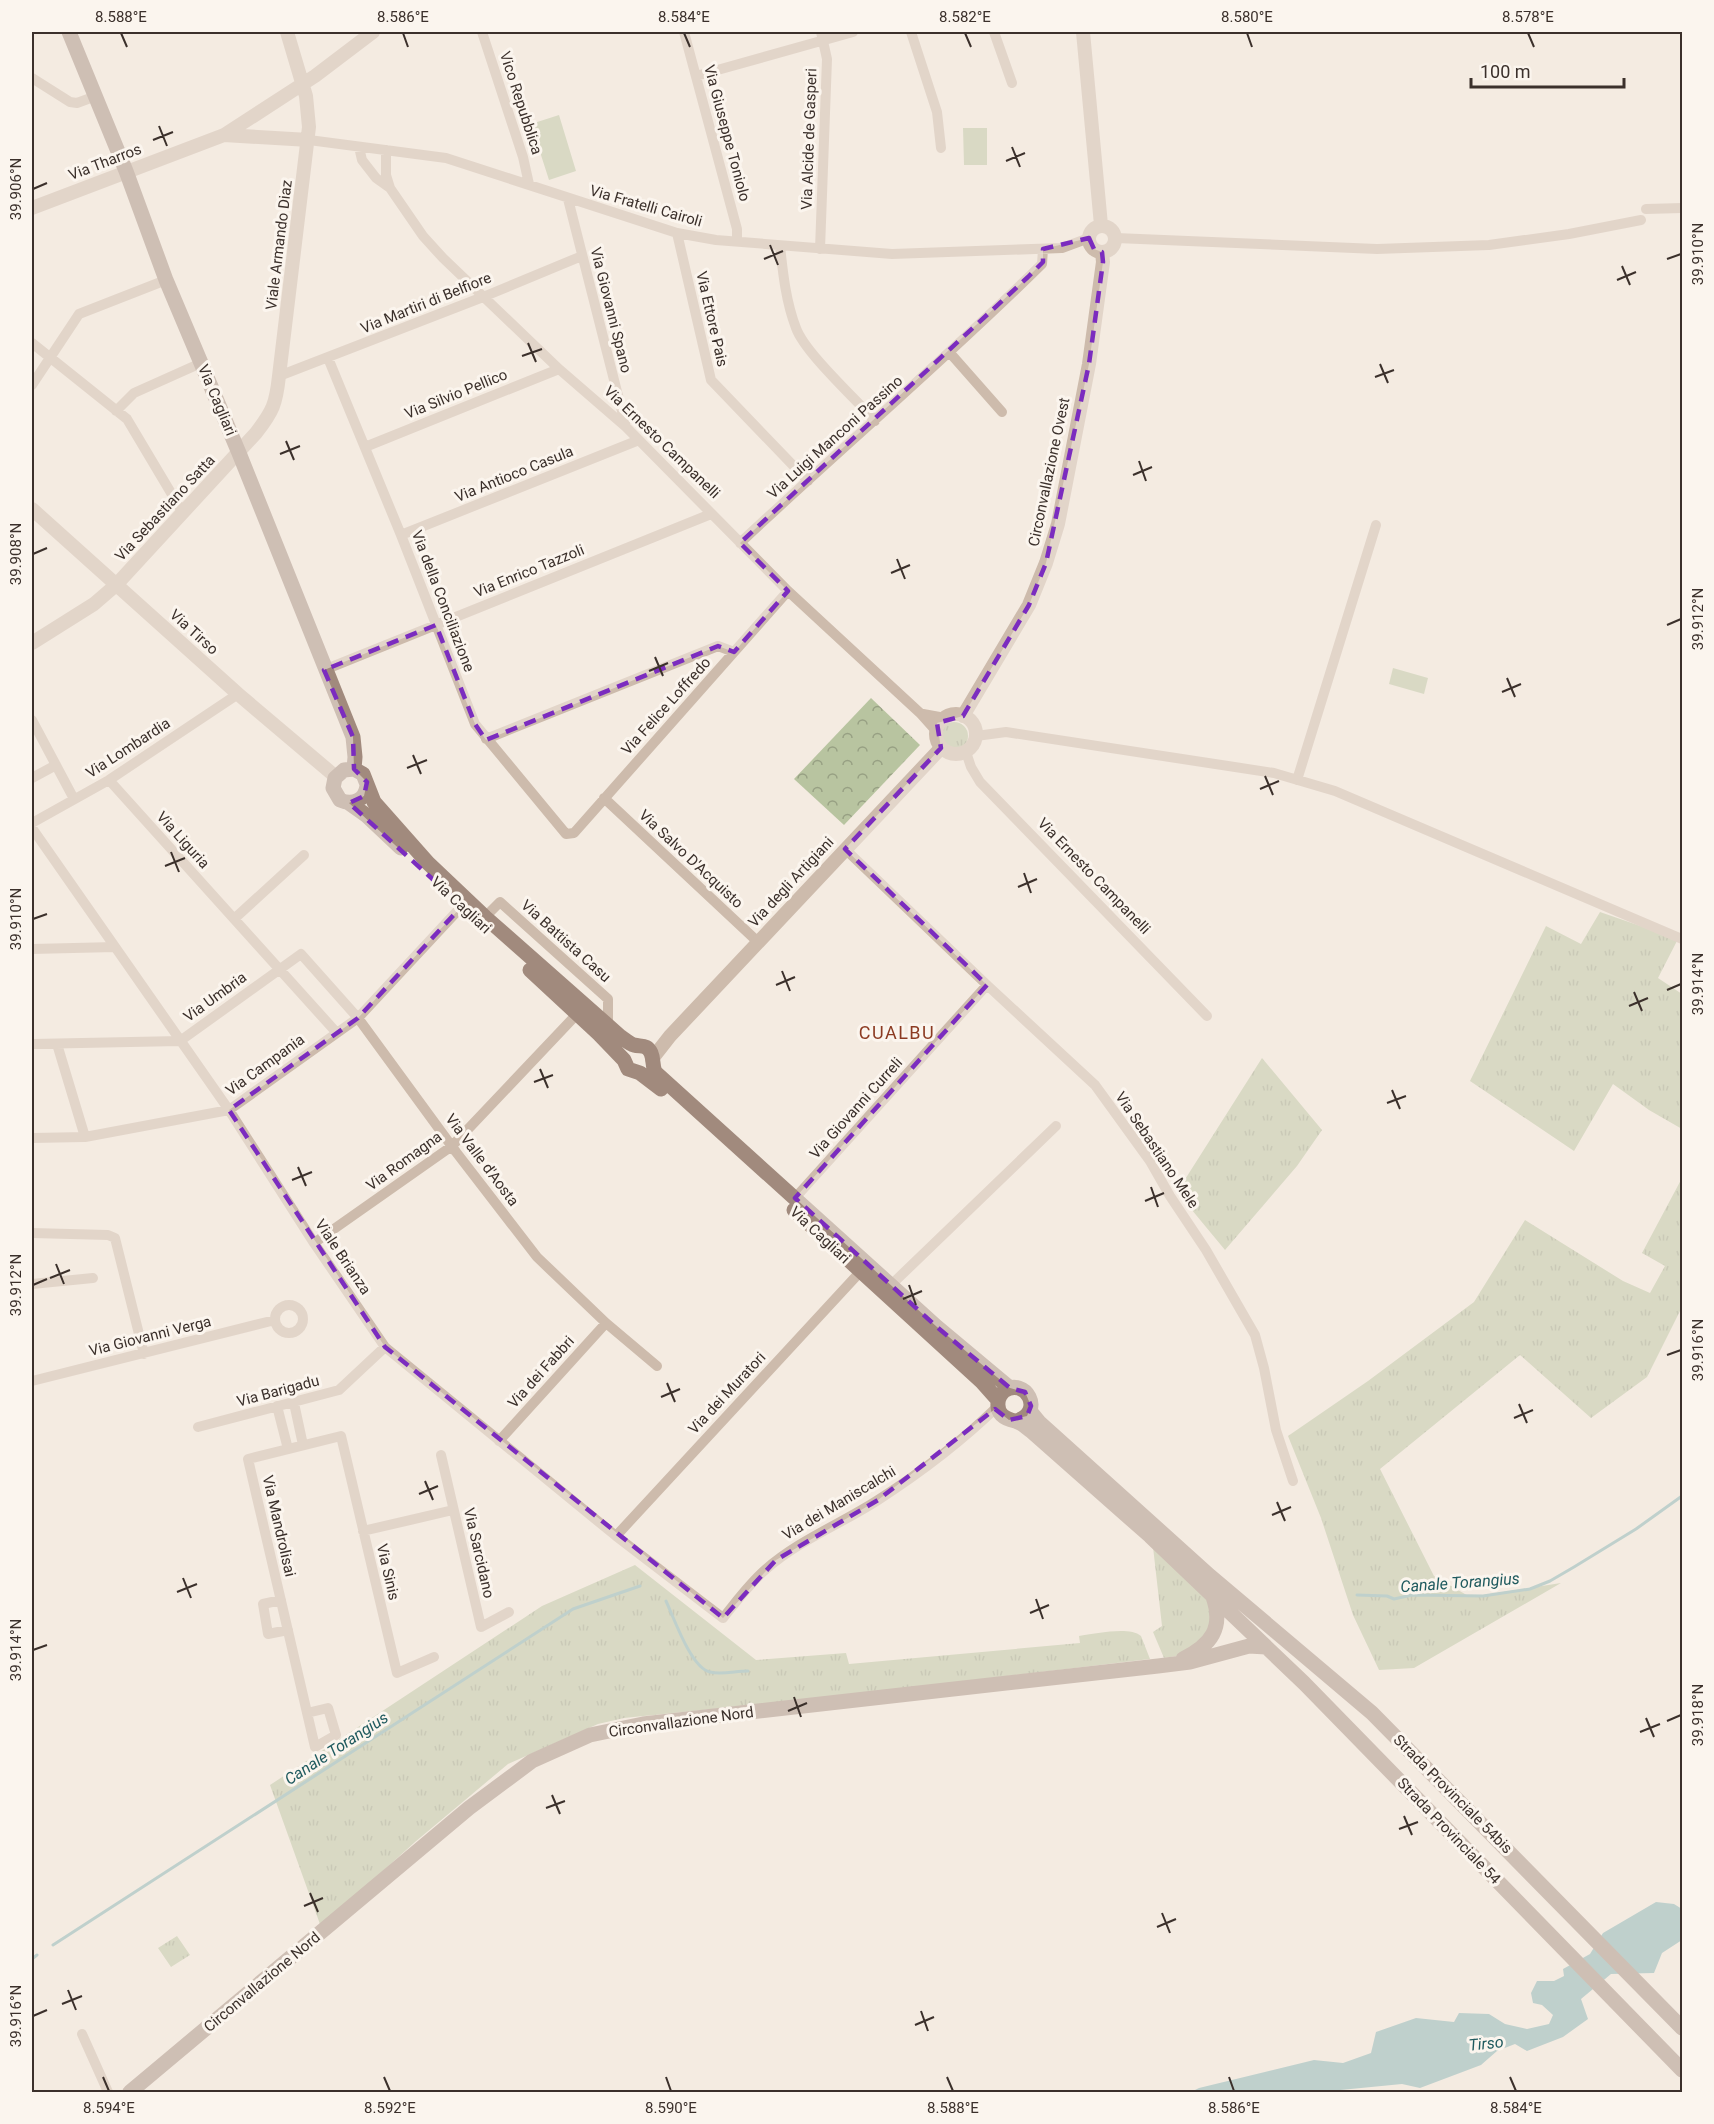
<svg xmlns="http://www.w3.org/2000/svg" width="1714" height="2124" font-family="Roboto,sans-serif">
	<style>
		.grass { fill: url(#grass-tufts) }
		.park { fill: url(#park-crowns) }
		.pitch { fill: #b8c4a0 }
		.water { fill: #7fb0b2 }
		.lines { fill: none; stroke-linecap: round; stroke-linejoin: round }
		.stream { stroke: #7fb0b2; stroke-width: 3 }
		.minor { stroke: #cdbbac; stroke-width: 10 }
		.tertiary { stroke: #cdbbac; stroke-width: 14 }
		.secondary { stroke: #a18a7d; stroke-width: 15 }
		.marked { fill: none; stroke: #7b2cbf; stroke-width: 4.5; stroke-dasharray: 12 8; stroke-linejoin: round }
		.ticks { fill: none; stroke: #3b302b; stroke-width: 2 }
		.labels { text-anchor: middle; stroke-width: 6; stroke-linejoin: round; paint-order: stroke }
		.street-label { font-size: 15px; fill: #3b302b; stroke: #fbf5ee }
		.water-label { font-size: 16px; font-style: italic; fill: #1f5a5e; stroke: #fbf5ee }
		.quarter-label { font-size: 18px; letter-spacing: 1.5px; fill: #8c3b22; stroke: #fbf5ee }
		.neatline { fill: none; stroke: #3b302b; stroke-width: 2 }
		.ticks-label { font-size: 15px; text-anchor: middle; fill: #3b302b }
	</style>
	<defs>
		<pattern id="grass-tufts" width="24" height="20" patternUnits="userSpaceOnUse" patternTransform="scale(1.5)"><rect width="24" height="20" fill="#b8c4a0"/><path d="M3 7l-1-3M5 7V3M7 7l1-3M15 17l-1-3M17 17v-4M19 17l1-3" fill="none" stroke="#97a083"/></pattern>
		<pattern id="park-crowns" width="20" height="18" patternUnits="userSpaceOnUse" patternTransform="scale(1.5)"><rect width="20" height="18" fill="#b8c4a0"/><path d="M2 6a3 3 0 1 1 6 0M12 15a3 3 0 1 1 6 0" fill="none" stroke="#97a083"/></pattern>
	</defs>
	<rect width="100%" height="100%" fill="#f4ebe1"/>
	<path class="grass" d="M940 736a14 14 0 1 1 28 0a14 14 0 1 1-28 0Z
		M1600 912 1678 939 1658 978 1682 994V1129L1649 1110 1613 1084 1574 1151 1470 1081 1546 926 1581 944Z
		M1262 1058 1322 1130 1297 1166 1225 1250 1177 1192Z
		M1682 1178V1307L1647 1377 1591 1418 1520 1355 1380 1469 1434 1576 1470 1597 1561 1583 1414 1668 1379 1670 1353 1615 1321 1518 1288 1436 1368 1381 1474 1302 1525 1220 1623 1281 1650 1293 1665 1266 1642 1253Z
		M1153 1547 1207 1598 1213 1616 1206 1636 1182 1655 1164 1658 1153 1632 1162 1626Z
		M635 1565 756 1660 846 1653 849 1664 1080 1643 1079 1636C1095 1634 1129 1626 1141 1636L1150 1659 849 1695 624 1718 598 1724 508 1764 415 1842 321 1927 270 1785 542 1606Z
		M177 1936 190 1955 171 1967 158 1948Z"/>
	<path class="park" d="M871 698 920 745 844 825 794 779Z"/>
	<path class="pitch" d="M559 115 576 171 549 180 531 124Z
		M963 128H987V165H964Z
		M1393 668 1428 678 1424 694 1389 684Z"/>
	<path class="water" d="M1656 1902 1674 1904 1682 1909V1940L1662 1953 1654 1973 1611 1974 1581 1999 1588 2019 1563 2037 1527 2051 1515 2044 1497 2051 1481 2065 1420 2088 1402 2084 1320 2092H1191L1199 2088 1314 2060 1343 2063 1371 2053 1376 2032 1416 2018 1454 2022 1459 2013 1489 2014 1505 2024 1527 2029 1549 2024 1553 2015 1542 2005 1533 2003 1531 1993 1537 1981H1554L1564 1976 1563 1969 1590 1954 1603 1933Z"/>
	<g class="lines">
		<path class="stream" d="M1357 1595 1387 1596 1394 1599 1412 1595 1483 1596 1530 1589 1550 1581 1574 1567 1636 1529 1682 1496
			M666 1601C674 1618 691 1668 710 1672 721 1675 736 1671 748 1671
			M53 1945 573 1609 640 1586
			M32 1959 37 1955"/>
		<path class="minor" d="M482 32 523 157 529 184
			M684 32 737 229V242
			M911 32 937 112 941 148
			M994 32 1012 83
			M696 76 853 32
			M32 78 70 102 77 103 96 96
			M309 140 446 158 677 233 716 240 892 254 1062 248 1089 238
			M359 147 362 160 376 178 390 188 423 236 443 258 559 369 626 427 788 591 920 713 937 732
			M386 150V175L390 188
			M568 199 626 427
			M1646 209 1682 208
			M677 233 711 380 808 481
			M1116 238 1377 249 1489 245 1569 234 1641 220
			M780 246C783 274 786 302 796 328 805 353 856 399 875 421
			M820 249 827 59 821 32
			M32 343 127 419 183 513
			M950 353 1002 412
			M328 358 401 535 475 724 566 834 574 833 788 591
			M279 376 483 297 582 256
			M32 385 79 314 166 280
			M116 411 134 393 201 363
			M365 447 559 369
			M401 535 639 440
			M740 543C840 449 945 360 1042 264L1043 249
			M324 670 711 514
			M923 714 945 718
			M32 720 74 799
			M976 736 1006 732 1274 773 1335 791 1682 939
			M486 739 718 646 734 652
			M966 752 971 767 980 782 1207 1016
			M32 778 56 765
			M109 780 336 1032
			M1297 780 1376 525
			M604 798 758 942
			M32 823 109 780 238 694
			M32 828 229 1110 314 1243 385 1347 616 1536 723 1618C736 1602 749 1584 765 1570 799 1540 841 1524 878 1500 920 1473 962 1441 998 1406
			M845 849 987 985 1095 1085 1150 1161 1170 1196 1206 1250 1255 1335 1264 1368 1276 1430 1293 1481
			M485 917 500 902 608 999V1026
			M234 919 304 855
			M32 949 115 947
			M32 1044 180 1041 301 954 358 1018 456 1152 537 1257 606 1323 657 1366
			M57 1044 85 1137
			M32 1138 85 1137 229 1110 358 1018 462 906
			M795 1198 987 985
			M32 1233 108 1235 115 1238 144 1354
			M314 1243 452 1146 577 1014
			M32 1284 93 1278
			M891 1285 1056 1126
			M275 1319a14 14 0 1 1 28 0a14 14 0 1 1-28 0Z
			M32 1381 275 1320
			M294 1403 303 1445
			M277 1406 288 1449
			M198 1427 339 1390 385 1347
			M499 1441 606 1323
			M441 1455 481 1627 509 1612
			M363 1531 453 1510
			M616 1536 860 1272
			M281 1600 263 1604 268 1634 288 1630
			M307 1713 328 1708 336 1735 315 1747 248 1459 341 1436 397 1673 434 1657
			M82 2034 108 2092"/>
		<path class="tertiary" d="M1083 32 1101 225
			M224 135 309 140
			M32 208 224 135 315 76 373 32
			M1089 239a13 13 0 1 1 26 0a13 13 0 1 1-26 0Z
			M32 509 238 694 336 777
			M32 643 94 604 116 585 256 433C273 411 276 404 279 376L309 127 306 96 287 32
			M936 734a20 20 0 1 1 40 0a20 20 0 1 1-40 0Z
			M963 716 1029 605 1046 563 1058 524 1089 364 1103 262 1102 252
			M652 1059 670 1036 941 748"/>
		<path class="secondary" d="M69 32 126 171 166 280 239 453 353 737 355 757 354 769
			M367 786C365 800 353 806 340 800L333 788 335 778 344 770 354 769 363 774 374 802 428 863 485 917 621 1037C624 1039 630 1044 634 1045 641 1047 647 1044 651 1053 654 1060 652 1065 655 1072L937 1327 1010 1388
			M349 803 366 815 401 848
			M530 970 599 1034 624 1060 628 1069 640 1073 661 1089
			M794 1210 982 1382 998 1400
			M1030 1411 1039 1422 1210 1576 1372 1713 1682 2028
			M1016 1421C1046 1412 1025 1376 1004 1391 1001 1394 998 1399 998 1403 997 1415 1006 1419 1015 1421 1021 1422 1026 1427 1031 1431L1150 1536 1304 1683 1682 2070
			M1183 1659C1211 1645 1224 1628 1213 1597
			M130 2092 469 1808 508 1779 532 1761 590 1735 643 1724 1158 1666 1190 1662 1249 1646 1266 1647"/>
	</g>
	<path d="M0 0H1714V2124H0ZM1089 238 1094 249 1102 252 1103 262 1089 364 1046 563 1029 605 963 716 937 723 941 748 845 849 987 985 795 1198 937 1327 1010 1388 1025 1392 1031 1406 1027 1416 1009 1420 995 1409 878 1500 776 1560 723 1618 385 1347 229 1110 358 1018 462 906 349 803 364 796 367 782 354 769 353 737 324 670 436 625 475 724 486 740 718 646 734 652 788 591 740 543 1028 277 1043 262V249Z" fill="#f4ebe1" fill-opacity=".55" fill-rule="evenodd"/>
	<path class="marked" d="M1089 238 1094 249 1102 252 1103 262 1089 364 1046 563 1029 605 963 716 937 723 941 748 845 849 987 985 795 1198 937 1327 1010 1388 1025 1392 1031 1406 1027 1416 1009 1420 995 1409 878 1500 776 1560 723 1618 385 1347 229 1110 358 1018 462 906 349 803 364 796 367 782 354 769 353 737 324 670 436 625 475 724 486 740 718 646 734 652 788 591 740 543 1028 277 1043 262V249Z"/>
	<path class="ticks" d="M121 33 127 47M403 33 408 47M684 33 690 47M965 33 971 47M1247 33 1252 47M1528 33 1534 47M159 126 167 146M153 140 173 132M1012 147 1020 167M1006 161 1025 153M33 189 47 183M770 245 778 265M764 259 783 251M1667 259 1681 254M1622 266 1630 285M1617 280 1636 272M528 343 536 362M522 356 542 349M1380 364 1388 383M1375 377 1394 370M286 441 294 460M280 454 300 446M1139 461 1146 481M1133 475 1152 467M33 554 47 548M897 559 905 579M891 573 910 565M1667 625 1681 619M655 657 663 676M649 671 668 663M1507 678 1515 697M1502 692 1521 684M413 755 421 774M407 768 427 760M1265 776 1273 795M1260 789 1279 781M171 852 179 872M165 866 185 858M1024 873 1031 893M1018 887 1037 879M33 919 47 914M782 971 790 991M776 985 795 977M1667 990 1681 984M1634 992 1642 1011M1629 1006 1648 998M540 1069 548 1088M534 1082 553 1075M1392 1090 1400 1109M1387 1103 1406 1096M298 1167 306 1186M292 1180 312 1172M1151 1187 1158 1207M1145 1201 1164 1193M56 1264 64 1284M50 1278 70 1270M33 1285 47 1279M909 1285 916 1305M903 1299 922 1291M1667 1355 1681 1350M667 1383 675 1402M661 1397 680 1389M1519 1404 1527 1423M1514 1418 1533 1410M425 1481 433 1500M419 1494 438 1486M1277 1502 1285 1521M1272 1515 1291 1507M183 1578 191 1598M177 1592 197 1584M1036 1599 1043 1619M1030 1613 1049 1605M33 1650 47 1645M794 1697 801 1717M788 1711 807 1703M1646 1718 1654 1737M1667 1721 1681 1715M1640 1732 1660 1724M552 1795 560 1814M546 1808 565 1801M1404 1816 1412 1835M1399 1829 1418 1822M310 1893 318 1912M304 1906 323 1898M1162 1913 1170 1933M1157 1927 1176 1919M68 1990 76 2010M62 2004 82 1996M921 2011 928 2031M33 2016 47 2010M915 2025 934 2017M103 2077 109 2091M384 2077 390 2091M666 2077 671 2091M947 2077 953 2091M1229 2077 1234 2091M1510 2077 1516 2091"/>
	<g class="labels">
		<g class="street-label">
			<text transform="translate(521 103) rotate(72)" y="5">Vico Repubblica</text>
			<text transform="translate(727 133) rotate(75)" y="5">Via Giuseppe Toniolo</text>
			<text transform="translate(809 139) rotate(-88)" y="5">Via Alcide de Gasperi</text>
			<text transform="translate(105 162) rotate(-21)" y="5">Via Tharros</text>
			<text transform="translate(646 206) rotate(16)" y="5">Via Fratelli Cairoli</text>
			<text transform="translate(279 245) rotate(-83)" y="5">Viale Armando Diaz</text>
			<text transform="translate(426 303) rotate(-22)" y="5">Via Martiri di Belfiore</text>
			<text transform="translate(611 310) rotate(76)" y="5">Via Giovanni Spano</text>
			<text transform="translate(712 319) rotate(77)" y="5">Via Ettore Pais</text>
			<text transform="translate(456 394) rotate(-22)" y="5">Via Silvio Pellico</text>
			<text transform="translate(217 400) rotate(67)" y="5">Via Cagliari</text>
			<text transform="translate(835 437) rotate(-42)" y="5">Via Luigi Manconi Passino</text>
			<text transform="translate(662 442) rotate(44)" y="5">Via Ernesto Campanelli</text>
			<text transform="translate(1049 472) rotate(-78)" y="5">Circonvallazione Ovest</text>
			<text transform="translate(514 474) rotate(-22)" y="5">Via Antioco Casula</text>
			<text transform="translate(165 508) rotate(-47)" y="5">Via Sebastiano Satta</text>
			<text transform="translate(529 571) rotate(-22)" y="5">Via Enrico Tazzoli</text>
			<text transform="translate(443 601) rotate(69)" y="5">Via della Conciliazione</text>
			<text transform="translate(194 632) rotate(42)" y="5">Via Tirso</text>
			<text transform="translate(666 706) rotate(-48)" y="5">Via Felice Loffredo</text>
			<text transform="translate(128 748) rotate(-33)" y="5">Via Lombardia</text>
			<text transform="translate(183 840) rotate(48)" y="5">Via Liguria</text>
			<text transform="translate(691 859) rotate(43)" y="5">Via Salvo D'Acquisto</text>
			<text transform="translate(1094 876) rotate(46)" y="5">Via Ernesto Campanelli</text>
			<text transform="translate(791 882) rotate(-47)" y="5">Via degli Artigiani</text>
			<text transform="translate(461 905) rotate(43)" y="5">Via Cagliari</text>
			<text transform="translate(566 941) rotate(42)" y="5">Via Battista Casu</text>
			<text transform="translate(215 997) rotate(-36)" y="5">Via Umbria</text>
			<text transform="translate(265 1065) rotate(-36)" y="5">Via Campania</text>
			<text transform="translate(856 1108) rotate(-48)" y="5">Via Giovanni Curreli</text>
			<text transform="translate(1157 1150) rotate(56)" y="5">Via Sebastiano Mele</text>
			<text transform="translate(482 1160) rotate(53)" y="5">Via Valle d'Aosta</text>
			<text transform="translate(404 1161) rotate(-36)" y="5">Via Romagna</text>
			<text transform="translate(820 1235) rotate(43)" y="5">Via Cagliari</text>
			<text transform="translate(343 1257) rotate(56)" y="5">Viale Brianza</text>
			<text transform="translate(150 1336) rotate(-14)" y="5">Via Giovanni Verga</text>
			<text transform="translate(541 1372) rotate(-48)" y="5">Via dei Fabbri</text>
			<text transform="translate(278 1391) rotate(-15)" y="5">Via Barigadu</text>
			<text transform="translate(727 1393) rotate(-47)" y="5">Via dei Muratori</text>
			<text transform="translate(839 1503) rotate(-31)" y="5">Via dei Maniscalchi</text>
			<text transform="translate(279 1526) rotate(77)" y="5">Via Mandrolisai</text>
			<text transform="translate(479 1553) rotate(77)" y="5">Via Sarcidano</text>
			<text transform="translate(388 1572) rotate(77)" y="5">Via Sinis</text>
			<text transform="translate(681 1722) rotate(-8)" y="5">Circonvallazione Nord</text>
			<text transform="translate(1453 1794) rotate(45)" y="5">Strada Provinciale 54bis</text>
			<text transform="translate(1449 1831) rotate(46)" y="5">Strada Provinciale 54</text>
			<text transform="translate(262 1982) rotate(-40)" y="5">Circonvallazione Nord</text>
		</g>
		<g class="water-label">
			<text transform="translate(1460 1582) rotate(-4)" y="6">Canale Torangius</text>
			<text transform="translate(336 1748) rotate(-33)" y="6">Canale Torangius</text>
			<text transform="translate(1486 2043) rotate(-6)" y="6">Tirso</text>
		</g>
		<g class="quarter-label">
			<text x="897" y="1039">CUALBU</text>
		</g>
	</g>
	<rect width="1714" height="2124" fill="none" stroke="#fbf5ee" stroke-width="66"/>
	<path d="M1471 78v9h153v-9" fill="none" stroke="#3b302b" stroke-width="3"/>
	<text x="1480" y="78" font-size="18" fill="#3b302b" stroke="#fbf5ee" stroke-width="4.5" paint-order="stroke">100 m</text>
	<rect x="33" y="33" width="1648" height="2058" class="neatline"/>
	<g class="ticks-label">
		<text x="121" y="22">8.588°E</text>
		<text x="403" y="22">8.586°E</text>
		<text x="684" y="22">8.584°E</text>
		<text x="965" y="22">8.582°E</text>
		<text x="1247" y="22">8.580°E</text>
		<text x="1528" y="22">8.578°E</text>
		<text transform="translate(16 189) rotate(-90)" y="5">39.906°N</text>
		<text transform="translate(1698 254) rotate(-90)" y="5">39.910°N</text>
		<text transform="translate(16 554) rotate(-90)" y="5">39.908°N</text>
		<text transform="translate(1698 619) rotate(-90)" y="5">39.912°N</text>
		<text transform="translate(16 919) rotate(-90)" y="5">39.910°N</text>
		<text transform="translate(1698 984) rotate(-90)" y="5">39.914°N</text>
		<text transform="translate(16 1285) rotate(-90)" y="5">39.912°N</text>
		<text transform="translate(1698 1350) rotate(-90)" y="5">39.916°N</text>
		<text transform="translate(16 1650) rotate(-90)" y="5">39.914°N</text>
		<text transform="translate(1698 1715) rotate(-90)" y="5">39.918°N</text>
		<text transform="translate(16 2016) rotate(-90)" y="5">39.916°N</text>
		<text x="109" y="2113">8.594°E</text>
		<text x="390" y="2113">8.592°E</text>
		<text x="671" y="2113">8.590°E</text>
		<text x="953" y="2113">8.588°E</text>
		<text x="1234" y="2113">8.586°E</text>
		<text x="1516" y="2113">8.584°E</text>
	</g>
</svg>
